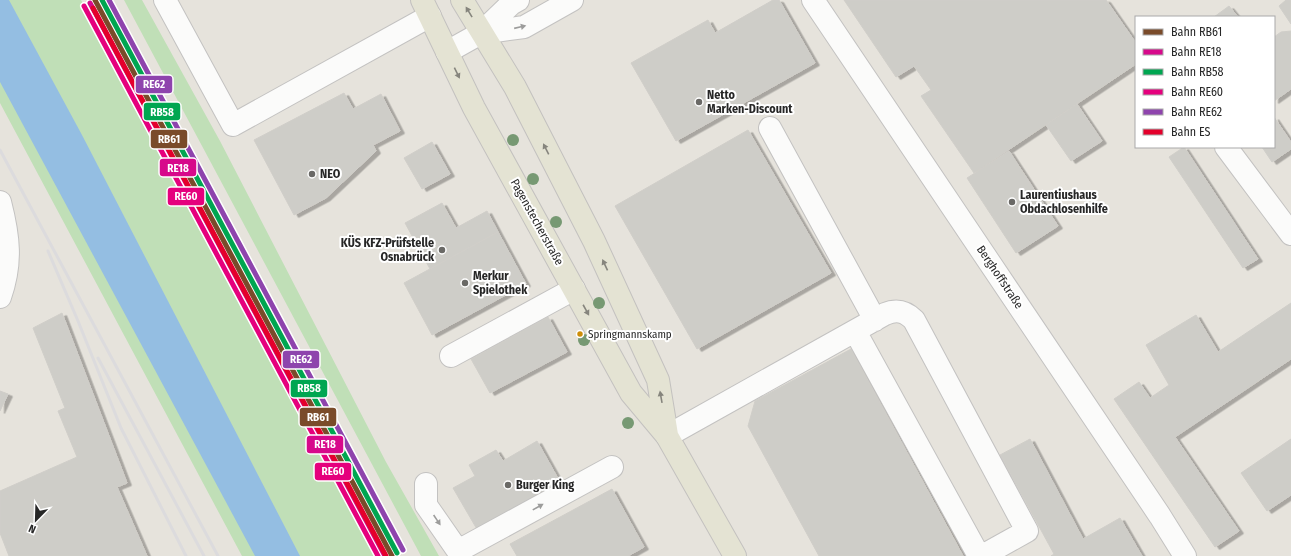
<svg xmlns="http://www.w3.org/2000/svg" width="1291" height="556" font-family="'Fira Sans Condensed',sans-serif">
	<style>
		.green { fill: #c0dfb7 }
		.water { fill: #94bee2 }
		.building { fill: #cecdc8; stroke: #d0cec9; filter: url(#shadow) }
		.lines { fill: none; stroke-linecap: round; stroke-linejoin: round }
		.minor-casing { stroke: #c3c2c1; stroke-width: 24 }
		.major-casing { stroke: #c3c1bf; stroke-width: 24 }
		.minor { stroke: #fbfbfa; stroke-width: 22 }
		.major { stroke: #e4e3d3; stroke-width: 22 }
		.rail { stroke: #dcdbdd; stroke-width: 3 }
		.rail-1-casing { stroke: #fff; stroke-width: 8 }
		.rail-2-casing { stroke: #fff; stroke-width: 8 }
		.rail-3-casing { stroke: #fff; stroke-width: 8 }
		.rail-4-casing { stroke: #fff; stroke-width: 8 }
		.rail-5-casing { stroke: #fff; stroke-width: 8 }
		.rail-6-casing { stroke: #fff; stroke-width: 8 }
		.rail-1 { stroke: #7a4b2a; stroke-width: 5 }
		.rail-2 { stroke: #d7098b; stroke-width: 5 }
		.rail-3 { stroke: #00a651; stroke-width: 5 }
		.rail-4 { stroke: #e5007d; stroke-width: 5 }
		.rail-5 { stroke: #8e44ad; stroke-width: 5 }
		.rail-6 { stroke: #e4002b; stroke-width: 5 }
		.tree { fill: #779973 }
		.oneway { fill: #86857d }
		.oneway2 { fill: #9c9c9b }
		.poi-dot { fill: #6a6966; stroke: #fff; stroke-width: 1.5 }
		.bus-dot { fill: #cd8d08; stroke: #fff; stroke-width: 1.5 }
		.labels { text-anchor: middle; stroke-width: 4; stroke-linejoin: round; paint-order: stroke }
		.bus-label { font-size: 11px; fill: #272727; stroke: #fff; text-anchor: start }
		.poi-label { font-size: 12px; font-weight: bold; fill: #272727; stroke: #fff; text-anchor: start }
		.street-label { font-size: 12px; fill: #272727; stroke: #fff }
		.line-badge { stroke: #fff; stroke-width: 1.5 }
		.badge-label { font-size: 11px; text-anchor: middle; font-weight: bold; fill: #fff }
	</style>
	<defs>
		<filter id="shadow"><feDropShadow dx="4.5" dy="2.5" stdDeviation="0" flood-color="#0004"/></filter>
	</defs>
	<rect width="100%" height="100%" fill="#e6e3dc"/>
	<path class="green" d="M0 0H81L378 556H242L0 103Z
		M124 0H142L220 141 386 462 439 556H421Z"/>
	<path class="water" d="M0 0H9L82 135 300 556H255L0 82Z"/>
	<path class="building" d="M773 0H779L815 63 676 141 631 63 708 20 715 33Z
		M844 0H1106L1136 43V64L974 173 921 96 931 90 914 66 896 77Z
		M1286 0H1291V24L1279 6Z
		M1229 6 1238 17H1214Z
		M1291 31V89L1274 101V37L1281 32Z
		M344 93 353 109 381 94 400 131 373 145 376 151 326 198 294 215 254 140Z
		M1077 104 1102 141 1071 161 1046 125Z
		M1274 117 1291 142V149L1272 162 1262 147H1274Z
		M748 130 831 273 697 349 615 206Z
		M432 142 450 174 422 189 404 158Z
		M1184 147 1258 259 1243 268 1169 157Z
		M1009 151 1058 226 1016 253 967 178Z
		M442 203 456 228 487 211 498 232 430 269 405 223Z
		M498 232 526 284 432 335 404 283Z
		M1291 303V359L1175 437 1239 531 1215 547 1114 399 1139 382 1150 398 1169 385 1146 345 1196 315 1218 352Z
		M62 313 127 483 117 487 147 556H9L0 533V491L77 457 58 411 65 408 33 328Z
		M548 317 567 352 490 393 471 359Z
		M851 349 963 556H819L748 426 755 401Z
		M0 391 8 394 0 411Z
		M1030 439 1083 539 1120 518 1142 556H1051L1054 554 1000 455Z
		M1291 439V495L1267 511 1241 473Z
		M537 441 561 484 478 531 453 488 475 476 469 465 496 450 503 461Z
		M612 489 644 547 628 556H517L510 544Z"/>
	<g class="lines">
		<defs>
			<path id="minor" d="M165 0 233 125 430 16
				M813 0 1160 516 1185 556
				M481 33 524 27 572 0
				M447 52 481 33 511 4 518 0
				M770 128 875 320
				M1226 147 1291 234
				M0 202C9 237 12 263 0 297
				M855 331 979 556
				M451 356 574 289
				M667 436 885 314C897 309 905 311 914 320L1027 531 982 556
				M426 484V505L458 551 612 467"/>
			<path id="major" d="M422 0 474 108 631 393 667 436 735 556
				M462 0 515 87 594 241 658 380 667 435"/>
		</defs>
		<use href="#minor" class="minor-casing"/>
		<use href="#major" class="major-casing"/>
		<use href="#minor" class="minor"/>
		<use href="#major" class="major"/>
		<path class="rail" d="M0 150 218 556
			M48 251 78 321 121 428 186 556
			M98 358 204 556"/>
		<defs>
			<path id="rail-1" d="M95 0 392 556"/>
			<path id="rail-2" d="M90 3 385 556"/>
			<path id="rail-3" d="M102 0 397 553"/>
			<path id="rail-4" d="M84 6 378 556"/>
			<path id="rail-5" d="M109 0 403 550"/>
			<path id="rail-6" d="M93 8 386 556"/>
		</defs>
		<use href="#rail-1" class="rail-1-casing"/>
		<use href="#rail-2" class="rail-2-casing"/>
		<use href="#rail-3" class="rail-3-casing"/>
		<use href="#rail-4" class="rail-4-casing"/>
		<use href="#rail-5" class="rail-5-casing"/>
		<use href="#rail-6" class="rail-6-casing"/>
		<use href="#rail-1" class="rail-1"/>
		<use href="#rail-2" class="rail-2"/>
		<use href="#rail-3" class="rail-3"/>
		<use href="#rail-4" class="rail-4"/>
		<use href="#rail-5" class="rail-5"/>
		<use href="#rail-6" class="rail-6"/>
	</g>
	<g class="tree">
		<circle cx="513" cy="140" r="6"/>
		<circle cx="533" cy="179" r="6"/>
		<circle cx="556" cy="222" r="6"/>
		<circle cx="599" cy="303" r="6"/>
		<circle cx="584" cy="340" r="6"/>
		<circle cx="628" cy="423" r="6"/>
	</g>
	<defs><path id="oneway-solid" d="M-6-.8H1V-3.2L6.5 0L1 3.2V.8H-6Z"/></defs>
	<g class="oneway">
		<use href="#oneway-solid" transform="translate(469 12) rotate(-121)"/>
		<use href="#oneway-solid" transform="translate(457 73) rotate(64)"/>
		<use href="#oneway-solid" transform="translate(546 149) rotate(-117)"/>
		<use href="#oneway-solid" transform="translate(605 265) rotate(-115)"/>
		<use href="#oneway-solid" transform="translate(586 310) rotate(61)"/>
		<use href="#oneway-solid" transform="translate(661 397) rotate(-100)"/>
	</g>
	<g class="oneway2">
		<use href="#oneway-solid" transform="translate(520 27) rotate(-13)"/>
		<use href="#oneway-solid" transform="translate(538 507) rotate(-29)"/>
		<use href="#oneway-solid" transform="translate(437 520) rotate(56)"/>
	</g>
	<g class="poi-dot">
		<circle cx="699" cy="102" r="4"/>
		<circle cx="312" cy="174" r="4"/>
		<circle cx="1012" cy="202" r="4"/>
		<circle cx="442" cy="250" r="4"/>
		<circle cx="465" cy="283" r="4"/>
		<circle cx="508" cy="485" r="4"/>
	</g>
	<circle class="bus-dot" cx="580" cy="334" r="3.5"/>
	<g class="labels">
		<g class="bus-label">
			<text x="588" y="338">Springmannskamp</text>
		</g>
		<g class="poi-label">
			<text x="707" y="99">Netto<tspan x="707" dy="14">Marken-Discount</tspan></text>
			<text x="320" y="178">NEO</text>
			<text x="1020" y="199">Laurentiushaus<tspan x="1020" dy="14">Obdachlosenhilfe</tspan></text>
			<text x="434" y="247" text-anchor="end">KÜS KFZ-Prüfstelle<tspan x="434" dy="14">Osnabrück</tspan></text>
			<text x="473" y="280">Merkur<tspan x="473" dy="14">Spielothek</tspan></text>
			<text x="516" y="489">Burger King</text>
		</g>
		<g class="street-label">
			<text transform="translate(537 222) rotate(61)" y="4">Pagenstecherstraße</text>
			<text transform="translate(1000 277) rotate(56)" y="4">Berghoffstraße</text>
		</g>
	</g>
	<g class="line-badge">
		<rect x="135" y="75" width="38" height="19" rx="4" fill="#8e44ad"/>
		<rect x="143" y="102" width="38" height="19" rx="4" fill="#00a651"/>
		<rect x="150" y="129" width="38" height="20" rx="4" fill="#7a4b2a"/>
		<rect x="159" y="158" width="38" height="19" rx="4" fill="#d7098b"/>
		<rect x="167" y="187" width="38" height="19" rx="4" fill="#e5007d"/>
		<rect x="282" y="350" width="38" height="19" rx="4" fill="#8e44ad"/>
		<rect x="290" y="379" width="38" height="19" rx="4" fill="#00a651"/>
		<rect x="299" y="407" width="38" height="20" rx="4" fill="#7a4b2a"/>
		<rect x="306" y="435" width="38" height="19" rx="4" fill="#d7098b"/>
		<rect x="314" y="462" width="38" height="19" rx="4" fill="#e5007d"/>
	</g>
	<g class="badge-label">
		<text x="154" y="88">RE62</text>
		<text x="162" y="116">RB58</text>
		<text x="169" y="143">RB61</text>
		<text x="178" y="172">RE18</text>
		<text x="186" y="200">RE60</text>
		<text x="301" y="363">RE62</text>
		<text x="309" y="392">RB58</text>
		<text x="318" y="421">RB61</text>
		<text x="325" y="448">RE18</text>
		<text x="333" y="475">RE60</text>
	</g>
	<rect x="1135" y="16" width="140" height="132" fill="#ffffff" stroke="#a9a9a9"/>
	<rect x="1143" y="29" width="20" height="6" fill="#7a4b2a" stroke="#a9a9a9"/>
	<text x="1171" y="36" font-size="12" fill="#272727">Bahn RB61</text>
	<rect x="1143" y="49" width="20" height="6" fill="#d7098b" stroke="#a9a9a9"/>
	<text x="1171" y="56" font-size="12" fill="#272727">Bahn RE18</text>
	<rect x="1143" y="69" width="20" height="6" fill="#00a651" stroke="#a9a9a9"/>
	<text x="1171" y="76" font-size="12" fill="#272727">Bahn RB58</text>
	<rect x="1143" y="89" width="20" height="6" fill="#e5007d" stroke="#a9a9a9"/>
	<text x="1171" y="96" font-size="12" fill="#272727">Bahn RE60</text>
	<rect x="1143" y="109" width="20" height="6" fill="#8e44ad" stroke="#a9a9a9"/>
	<text x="1171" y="116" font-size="12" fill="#272727">Bahn RE62</text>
	<rect x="1143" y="129" width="20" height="6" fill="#e4002b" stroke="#a9a9a9"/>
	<text x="1171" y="136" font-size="12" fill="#272727">Bahn ES</text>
	<g transform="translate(36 520) rotate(203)" stroke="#ffffff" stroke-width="3" paint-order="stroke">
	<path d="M0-3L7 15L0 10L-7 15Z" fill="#272727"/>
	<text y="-6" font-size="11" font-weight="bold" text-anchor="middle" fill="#272727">N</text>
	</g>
</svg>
